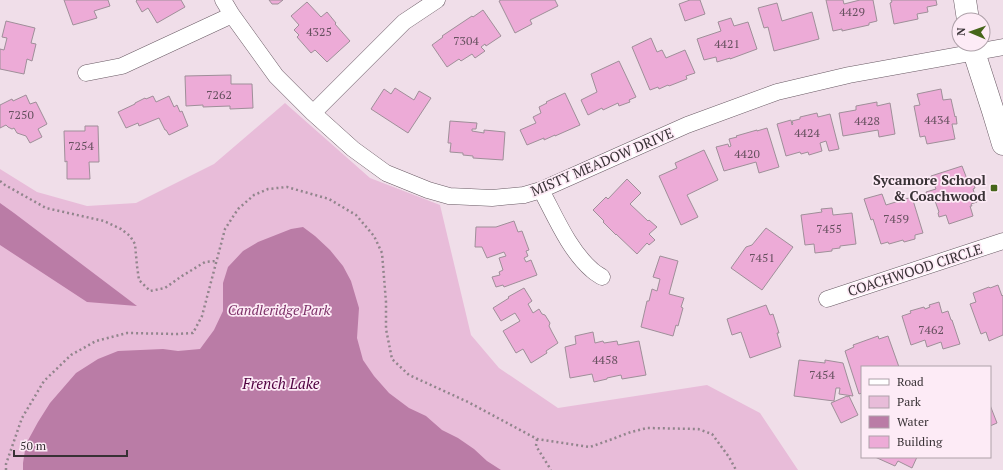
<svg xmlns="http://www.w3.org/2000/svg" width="1003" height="470" font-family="'PT Serif',serif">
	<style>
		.green { fill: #e8bcd9 }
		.water { fill: #ba7ca6 }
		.building { fill: #edabd7; stroke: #9f8f99 }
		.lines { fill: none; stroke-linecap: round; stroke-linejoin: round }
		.minor-casing { stroke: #695a64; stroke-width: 17 }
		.secondary-casing { stroke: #695a64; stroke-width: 23 }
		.path { stroke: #91858c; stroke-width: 2.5; stroke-dasharray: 2 3; stroke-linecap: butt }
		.minor { stroke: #fff; stroke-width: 16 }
		.secondary { stroke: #fff; stroke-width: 22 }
		.poi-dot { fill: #46651a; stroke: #fdebf6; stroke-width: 1.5 }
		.labels { text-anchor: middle; stroke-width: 3.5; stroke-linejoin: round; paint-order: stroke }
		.number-label { font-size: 12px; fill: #65505e }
		.street-label { font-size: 14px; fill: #383135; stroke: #fdebf6 }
		.poi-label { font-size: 14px; font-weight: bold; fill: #383135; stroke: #fdebf6; text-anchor: end }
		.park-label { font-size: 14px; font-style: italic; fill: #7d3168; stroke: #fdebf6 }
		.water-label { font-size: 15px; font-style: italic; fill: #500140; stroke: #fdebf6 }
	</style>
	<rect width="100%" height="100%" fill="#f0dee9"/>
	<path class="green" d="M285 103 370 178 440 205 471 335 499 368 558 408 707 385 760 413 798 470H0V169L37 192 87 206 136 203 214 164Z"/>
	<path class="water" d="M0 203 14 213 137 306 87 302 0 245Z
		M303 227 315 236 330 250 343 266 351 281 359 308 357 338 363 360 374 376 389 393 409 408 426 416 442 430 458 438 474 449 487 461 501 470H23V463L26 444 38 422 50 403 76 373 98 359 118 351 163 349 178 351 200 349 214 330 223 311V283L228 267 243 251 258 242 291 229Z"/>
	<path class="building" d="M64 0H108L110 6 94 11 97 18 73 25Z
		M137 0H181L185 7 157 23 148 8 142 12 136 1Z
		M269 0H283L278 4H272Z
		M501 0H555L558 6 530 20 532 24 515 33 499 1Z
		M690 0H700L705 14 685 21 679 4Z
		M826 0H843L844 4 860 0H873L877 21 869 23V25L842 31V29L833 31Z
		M891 0H936L937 5 927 7 928 12 917 14 918 19 894 24 890 3 892 2Z
		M307 2 321 17 327 12 336 23 335 24 350 41 327 62 315 50 311 53 297 37 299 35 294 30 299 25 291 16Z
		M777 3 782 21 812 12 819 39 774 51 768 27 764 28 758 8Z
		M483 10 501 36 486 46 485 44 481 47 485 51 475 58 472 54 461 61 459 59 447 67 432 45 443 37 442 36 472 16 473 17Z
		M731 18 734 26 748 22 757 49 730 59V58L717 62 716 57 704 60 697 39 721 31 718 22Z
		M6 21 35 28 31 43 36 44 32 61 27 59 24 74 0 69V49L4 50 7 38 2 37Z
		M651 38 657 52 662 50 666 58 685 50 695 73 686 76 687 79 669 86 668 85 659 89 658 87 650 90 632 47Z
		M619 61 636 97 629 100 630 102 619 106 618 103 603 110 602 108 588 115 581 100 597 92 591 74Z
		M231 75V84H252L253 108 230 109V106L203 107V105L186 106 185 76Z
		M395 88 414 100 419 91 431 98 408 133 371 109 384 89 391 94Z
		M941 89 943 100 951 99 955 117 956 116 957 124H952L955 139 927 144 925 136 920 137 914 106 920 105 917 94Z
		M565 93 580 125 555 136V135L544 140V138L527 145 520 130 536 123 533 117 541 113 539 107 547 103 546 102Z
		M26 95 30 104 36 102 47 124 38 129 42 137 30 143 26 136 17 133 14 128 12 129 8 127 6 125 0 128V105L12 99 13 101Z
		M153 96 156 102 169 96 174 107 177 105 180 112 182 111 188 126 169 135 166 130H165L159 118 139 126 138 123 126 128 118 112 135 104V103L145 98 146 99Z
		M877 102V106L890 103 895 134 879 137 878 130 843 136 839 113 856 110V106Z
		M817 113 818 117 830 114 839 149 829 151 826 141 820 143 822 151 809 155 808 152 801 154 800 152 786 156 777 124 791 120 792 125 793 124 792 121 800 119V117Z
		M450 121 477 123 476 129H472V131L484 133V130L505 132 503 160 473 158V156L463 155V153L450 152 451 143H448Z
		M85 126H98L99 162H89L90 179H67V161L65 162 64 131H85Z
		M767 128 779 167 759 173 756 162 724 171 716 147 728 144 729 147 731 146 729 139 737 137 736 136 757 130V131Z
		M704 150 718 180 687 195 698 217 681 225 659 176 677 168 675 163Z
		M962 166 967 179 972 178 975 188 973 189 977 202 971 204 972 206H970L973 216 949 224 946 215 939 217 938 213 939 212 934 198 929 200 926 192 936 189 931 176Z
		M627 179 641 193 630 204 648 221 649 220 657 227 649 234 655 240 649 245 647 243 637 254 616 234V235L603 222 604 221 593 210 606 197 608 199Z
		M882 194 886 205 912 197 923 233 915 235V239L904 242 903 240 889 244 888 242 881 244 873 219 871 220 864 199Z
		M832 208 833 215 852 213 856 244 840 246V248L832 249V251L815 253 814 244 805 245 801 215 822 212 821 209Z
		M514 221 518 232 522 231 529 250 526 251 528 256 524 258 526 262 531 260 537 275 504 287 503 285 496 287 492 277 500 275 499 272 503 270 499 258 506 256 504 252 487 258 482 247H475L476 227H496Z
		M766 228 793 247 762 290 731 268 746 247 752 245Z
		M660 256 678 261 669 294 684 298 681 307 683 308 678 326 676 325 673 336 641 327 647 301H649L652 289 657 291 660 279 653 277Z
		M998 285 1002 296 1003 295V335L989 341 986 332 981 334 970 304 976 302 973 293 989 287 990 288Z
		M524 288 532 301 528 304 533 313 539 309 542 314 545 315 550 323 549 326 552 332 558 343 546 351 547 353 531 363 523 349 516 353 503 331 520 321 515 313 501 321 493 308 509 298 508 297Z
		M939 302 942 313 948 311 951 320H952L960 344 943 349 941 342 927 347 925 340 911 345 902 316 911 313 910 311 924 307 925 309 930 307 929 305Z
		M766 305 770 315 773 314 779 333H777L781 347 750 358 741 332 732 335 727 319Z
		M593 332 595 343 603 341 604 343 617 341 618 345 639 341 646 375 622 379 621 375 607 378V379L594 382 592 374 570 378 565 347 576 344 575 336Z
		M878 336 879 339 888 336 899 367H862V393L859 394 845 351 854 347 853 345Z
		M799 360 825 363V360L843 363 853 396 839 394 840 388H836L834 401 794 396Z
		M847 396V397L849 396 858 415 841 423 831 403Z
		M990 405 997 423 990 426Z
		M875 457H917L912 468 898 461 895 466Z"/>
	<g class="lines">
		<defs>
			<path id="minor" d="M223 0 232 15 276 76 313 113 353 149 386 173 428 190 449 196 492 198 524 195 541 190 687 125 777 92 849 75 1003 47
				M86 73 122 66 163 47 232 15
				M313 113 404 22 437 0
				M541 190C555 216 569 250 592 270 595 273 599 275 602 277
				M827 299 1003 241"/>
			<path id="secondary" d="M965 0 968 20
				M972 44 974 52 993 111 1003 144"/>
		</defs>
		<use href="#minor" class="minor-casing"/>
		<use href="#secondary" class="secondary-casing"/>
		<path class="path" d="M0 181 5 185 46 208 104 221 121 229 130 236 135 244 137 266 139 280 150 291 165 288 182 276 205 262 216 261
			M537 439 536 446 551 470
			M6 470V464L22 418 44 381 71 355 96 341 127 333 177 334 193 333 202 316 225 229 238 209 254 195 268 189 287 187 329 199 356 215 374 236 382 253 386 302V329L392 359 409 375 468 402 537 439 590 447 607 441 631 432 647 428 698 429 712 434 729 457 736 470"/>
		<use href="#minor" class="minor"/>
		<use href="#secondary" class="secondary"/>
	</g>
	<rect class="poi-dot" x="990" y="184" width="8" height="8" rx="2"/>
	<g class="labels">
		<g class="number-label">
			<text x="852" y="16">4429</text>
			<text x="319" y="36">4325</text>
			<text x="466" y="45">7304</text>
			<text x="727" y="48">4421</text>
			<text x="219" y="99">7262</text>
			<text x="21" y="119">7250</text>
			<text x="937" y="124">4434</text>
			<text x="867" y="125">4428</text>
			<text x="807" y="137">4424</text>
			<text x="81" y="150">7254</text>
			<text x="747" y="158">4420</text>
			<text x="896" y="223">7459</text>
			<text x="829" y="233">7455</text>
			<text x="762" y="262">7451</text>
			<text x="931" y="334">7462</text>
			<text x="605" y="364">4458</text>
			<text x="822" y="379">7454</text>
		</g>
		<g class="street-label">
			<text transform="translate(602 162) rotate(-23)" y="5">MISTY MEADOW DRIVE</text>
			<text transform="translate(915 270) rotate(-18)" y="5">COACHWOOD CIRCLE</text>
		</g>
		<g class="poi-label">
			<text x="986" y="185">Sycamore School<tspan x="986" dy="16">&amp; Coachwood</tspan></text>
		</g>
		<g class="park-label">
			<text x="279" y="315">Candleridge Park</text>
		</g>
		<g class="water-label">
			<text x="281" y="389">French Lake</text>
		</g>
	</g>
	<rect x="861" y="366" width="130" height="92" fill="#fdebf6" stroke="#aea1a9"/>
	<rect x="869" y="379" width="20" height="6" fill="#ffffff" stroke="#aea1a9"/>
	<text x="897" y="386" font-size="12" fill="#383135">Road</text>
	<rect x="869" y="396" width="20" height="12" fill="#e8bcd9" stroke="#aea1a9"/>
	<text x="897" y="406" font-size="12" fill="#383135">Park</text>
	<rect x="869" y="416" width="20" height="12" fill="#ba7ca6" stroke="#aea1a9"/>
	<text x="897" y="426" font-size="12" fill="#383135">Water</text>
	<rect x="869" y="436" width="20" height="12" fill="#edabd7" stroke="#aea1a9"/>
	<text x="897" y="446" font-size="12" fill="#383135">Building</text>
	<g transform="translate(971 32) rotate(272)"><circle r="19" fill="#fdebf6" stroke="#aea1a9"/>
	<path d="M0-3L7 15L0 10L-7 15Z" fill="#46651a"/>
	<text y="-6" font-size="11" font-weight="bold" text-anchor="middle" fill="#383135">N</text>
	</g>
	<path d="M14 450v6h113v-6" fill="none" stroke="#383135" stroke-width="2"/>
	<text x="20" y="450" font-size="12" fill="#383135" stroke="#fdebf6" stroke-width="3" paint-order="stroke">50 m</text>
</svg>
